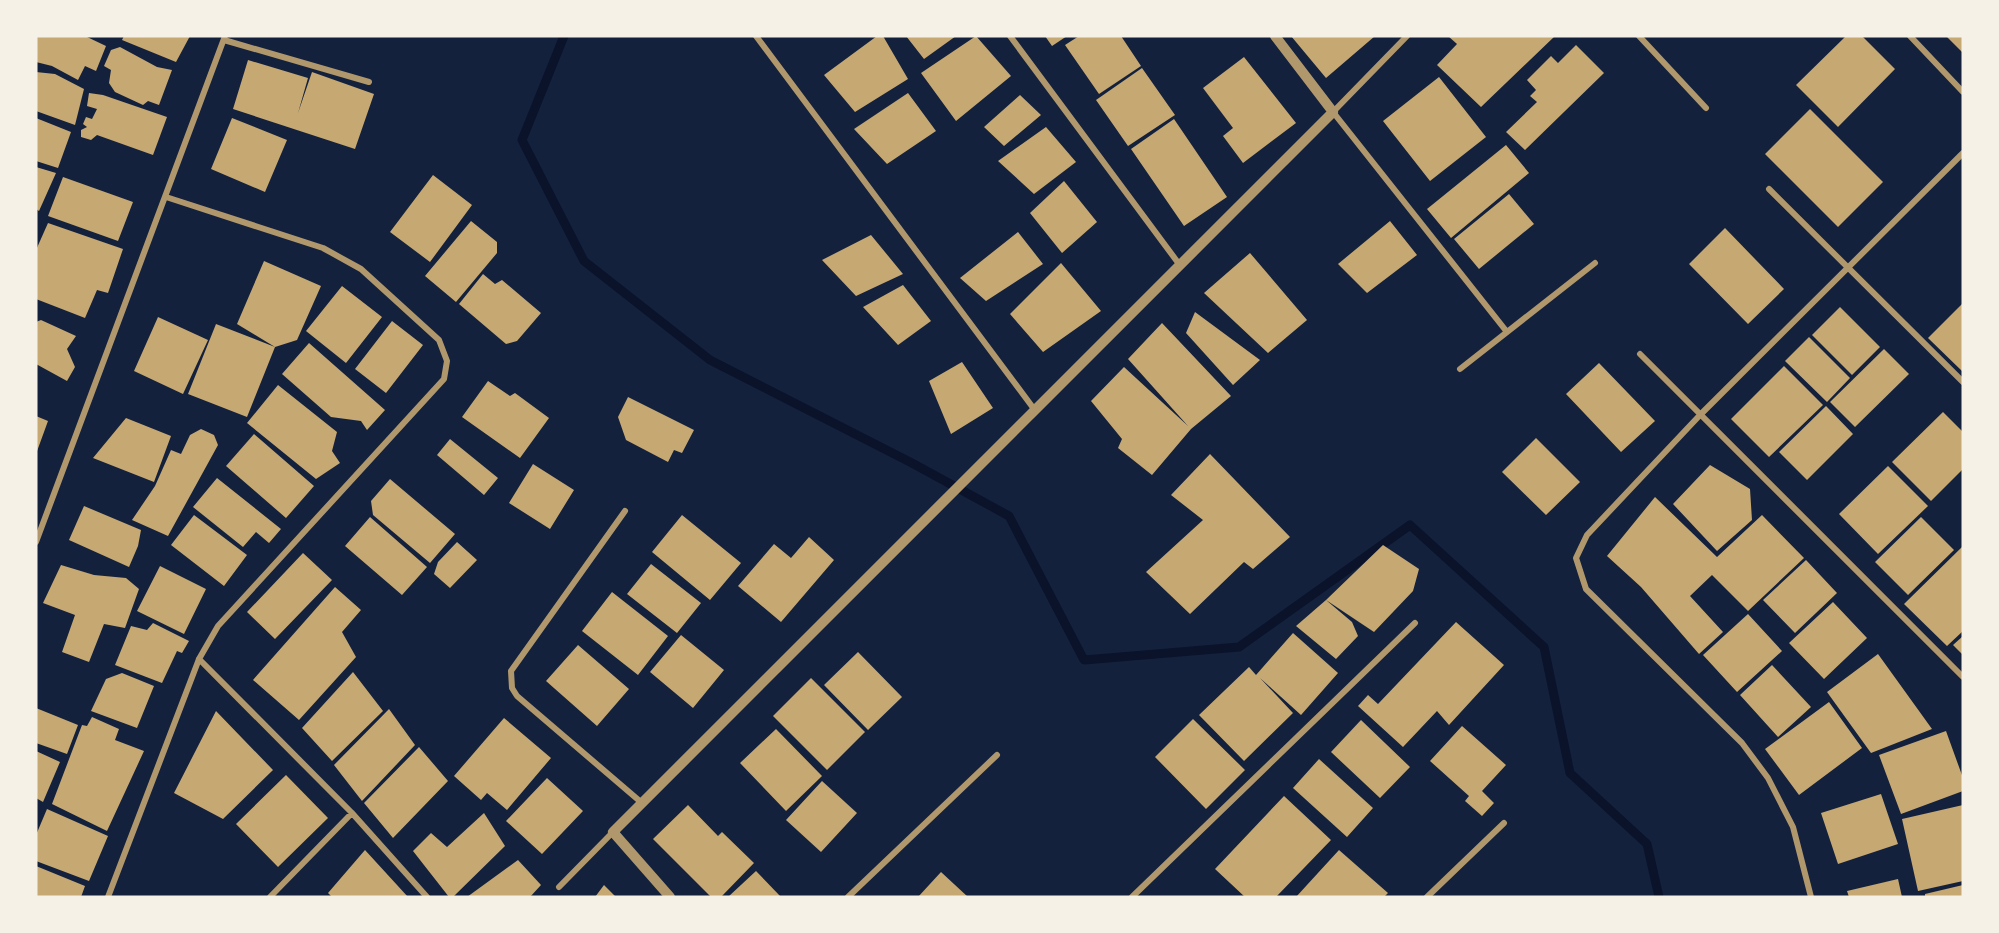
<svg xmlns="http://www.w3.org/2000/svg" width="1999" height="933" font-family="'Noto Sans',sans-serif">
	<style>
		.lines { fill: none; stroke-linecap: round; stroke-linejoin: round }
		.stream { stroke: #0b132b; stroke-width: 9 }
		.building { fill: #c6a872 }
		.minor { stroke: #b1986c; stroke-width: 6 }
		.tertiary { stroke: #b1986c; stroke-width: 10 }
	</style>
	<rect width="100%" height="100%" fill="#14213d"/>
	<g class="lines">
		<path class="stream" d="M564 36 522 140 584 261 710 360 912 463 1009 516 1084 660 1239 647 1410 525 1544 647 1570 773 1647 844 1659 897"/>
	</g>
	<path class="building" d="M36 36H85L106 46 96 71 85 66 78 80 52 66 36 62Z
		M124 36H190L176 62 122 40Z
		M877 36H883L908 79 855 112 824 75Z
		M906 36H956L924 59Z
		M976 36 1011 76 956 121 921 73Z
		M1045 36H1067L1052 46Z
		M1079 36H1121L1141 66 1099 94 1065 45Z
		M1291 36H1375L1326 78Z
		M1448 36H1555L1481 107 1437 65 1457 44Z
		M1846 36H1862L1895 69 1838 127 1796 85Z
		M1946 36H1963V53Z
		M1576 45 1604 73 1525 150 1506 132 1537 102 1530 96 1536 90 1527 80 1551 56 1558 63Z
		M120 47 157 67 172 70 159 105 148 101 143 105 115 92 109 83 111 70 104 66 111 50Z
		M1244 57 1296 123 1243 163 1223 136 1233 128 1203 88Z
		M248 60 308 78 298 113 312 72 374 94 355 149 233 109Z
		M1142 68 1175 115 1128 146 1096 100Z
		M36 72 55 74 84 89 75 125 36 111Z
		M1439 77 1486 137 1430 181 1383 121Z
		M89 93 103 95 167 117 153 155 97 135 91 140 81 137V130L87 127 83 124 86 117 92 119 97 109 87 106Z
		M908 93 936 131 887 164 854 129Z
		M1020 95 1041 115 1004 146 984 127Z
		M1810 109 1883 182 1838 227 1765 154Z
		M36 118 71 132 58 168 36 161Z
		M232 118 287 140 265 192 211 169Z
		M1174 119 1227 197 1184 226 1131 149Z
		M1046 127 1076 162 1034 194 998 161Z
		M1506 145 1529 173 1451 238 1427 209Z
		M36 167 56 173 39 211 36 209Z
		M433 175 472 205 430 262 390 232Z
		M63 177 133 202 118 241 48 216Z
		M1064 181 1097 222 1062 253 1030 213Z
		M1509 194 1534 224 1479 269 1454 239Z
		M471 221 497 242V253L456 302 425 276Z
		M1390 221 1417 255 1367 293 1338 264Z
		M48 223 123 249 108 293 97 290 85 318 36 299V250Z
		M1725 228 1784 289 1748 324 1689 264Z
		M1018 232 1043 264 986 301 960 278Z
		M871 235 903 274 856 296 822 260Z
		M1250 253 1307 320 1268 353 1204 293Z
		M264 261 321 286 297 340 275 347 237 324Z
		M1061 263 1101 311 1043 352 1010 314Z
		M483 274 495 284 502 280 541 313 517 341 506 344 459 304Z
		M903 285 931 321 898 345 863 307Z
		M342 286 382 317 346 363 306 331Z
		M1963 303V372L1928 338Z
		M1840 307 1880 347 1852 375 1812 335Z
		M1195 312 1260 360 1233 385 1186 333Z
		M158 317 208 340 183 394 134 371Z
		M41 320 76 336 67 349 75 367 67 381 36 364V322Z
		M392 321 423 345 386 393 355 369Z
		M1162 323 1231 396 1191 429 1152 475 1118 448 1122 439 1091 401 1124 367 1188 426 1128 359Z
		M216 324 275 347 247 417 188 394Z
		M1809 337 1850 378 1827 402 1785 361Z
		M309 343 385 410 367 430 361 421 331 417 282 374Z
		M1884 349 1909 374 1855 427 1830 402Z
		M962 362 993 408 951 434 929 381Z
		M1599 363 1655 421 1621 452 1566 394Z
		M1784 366 1823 405 1769 457 1731 419Z
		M488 381 510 396 515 393 549 418 520 458 462 417Z
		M278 385 337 432 332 451 340 463 316 479 247 423Z
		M628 397 694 430 682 453 674 450 668 462 626 440 618 417Z
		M1826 406 1853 434 1807 480 1779 452Z
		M1943 412 1963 432V469L1931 501 1892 462Z
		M36 416 48 421 36 454Z
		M126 418 171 436 154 482 93 458Z
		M201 429 214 435 218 445 168 536 132 520 155 486 171 450 181 454 190 435Z
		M254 434 314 486 286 518 226 466Z
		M1536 438 1580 482 1546 515 1502 472Z
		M450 439 498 478 484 495 437 455Z
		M1210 454 1290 537 1253 569 1244 562 1190 614 1146 572 1203 520 1171 495Z
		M533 464 574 490 550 529 509 503Z
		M1710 465 1750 489 1752 520 1717 551 1673 504Z
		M1888 466 1928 506 1878 554 1839 514Z
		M217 478 281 529 269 543 256 532 243 547 193 507Z
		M390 479 455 534 430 563 373 515 371 501Z
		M1655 497 1717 557 1762 515 1804 558 1748 611 1712 575 1690 596 1723 632 1699 654 1641 587 1607 556Z
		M84 506 141 530 138 546 129 567 69 540Z
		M194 515 247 555 224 586 171 545Z
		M682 515 741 563 710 600 652 552Z
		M370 517 427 567 402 595 345 546Z
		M1921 517 1954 550 1908 595 1875 562Z
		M809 537 834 560 781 622 738 586 774 544 791 558Z
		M457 542 477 560 450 588 434 574 438 562Z
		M1383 545 1419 569 1413 591 1374 632 1326 600Z
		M1963 546V631L1947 646 1904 604Z
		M303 553 332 580 275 639 247 612Z
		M1806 560 1837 593 1795 633 1763 600Z
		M651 564 701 603 677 633 627 594Z
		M61 565 94 575 126 578 139 589 125 628 104 624 89 662 62 652 75 615 43 603Z
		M160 566 206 589 184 634 137 611Z
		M335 587 361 610 342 632 356 657 299 720 253 680Z
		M612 592 668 636 638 675 582 631Z
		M1326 600 1352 622 1358 636 1336 659 1296 626Z
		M1833 602 1867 638 1824 679 1789 643Z
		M1748 614 1782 651 1737 692 1703 655Z
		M1456 622 1504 665 1449 725 1437 711 1403 747 1358 706 1368 695 1378 704Z
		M153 623 189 641 182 653 177 651 162 683 115 665 131 626 147 630Z
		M1293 633 1338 673 1301 715 1260 678 1293 713 1244 761 1199 715 1249 667 1256 675Z
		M681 635 724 670 693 708 650 672Z
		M1963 636V655L1953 645Z
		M578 645 629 689 597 726 546 681Z
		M858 652 902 697 868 730 824 685Z
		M1878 654 1932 729 1871 753 1827 692Z
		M1772 665 1811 707 1778 737 1740 695Z
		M353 672 383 711 332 761 302 728Z
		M122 673 154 686 137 728 91 711 106 679Z
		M811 678 865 732 827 770 773 716Z
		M1829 702 1862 748 1799 795 1765 749Z
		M36 708 78 725 67 754 36 743Z
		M389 709 415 745 362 801 334 765Z
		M216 711 273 770 223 819 174 793Z
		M92 717 119 729 115 740 144 751 107 831 52 804 82 725 87 726Z
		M504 718 551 758 507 810 487 793 481 800 454 776Z
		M1193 719 1245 770 1206 809 1155 757Z
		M1361 720 1410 767 1380 798 1331 752Z
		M1462 726 1506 765 1482 791 1494 803 1482 816 1465 801 1469 796 1430 761Z
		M776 729 822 776 786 811 740 763Z
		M1946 731 1963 778V791L1901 814 1879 755Z
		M419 747 448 781 393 838 364 803Z
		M36 751 60 762 43 802 36 798Z
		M1319 759 1373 808 1347 837 1293 788Z
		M286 775 328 818 278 867 236 824Z
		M547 778 583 811 542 854 506 821Z
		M822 781 857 813 821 852 786 820Z
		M1881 794 1898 844 1838 864 1821 813Z
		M1284 796 1331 840 1276 897H1245L1215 869Z
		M688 805 718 836 722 832 754 863 721 897H711L653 839Z
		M1963 805V881L1918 891 1902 819Z
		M47 809 108 836 89 881 36 861V835Z
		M484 813 505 846 453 897H449L413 851 431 833 447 847Z
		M365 850 408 897H332L328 893Z
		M1339 850 1388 893 1384 897H1296Z
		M518 860 541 885 530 897H467Z
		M36 866 85 886 81 897H36Z
		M756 871 781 897H728Z
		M941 872 968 897H918Z
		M1898 879 1902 897H1849L1847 891Z
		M604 885 616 897H595Z
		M1963 885V897H1925V894Z"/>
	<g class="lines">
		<path class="minor" d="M756 36 1034 409
			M1010 36 1179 264
			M1407 36 1333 112 1507 332
			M1639 36 1706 108
			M1910 36 1963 92
			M224 40 369 82
			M1769 189 1963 382
			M1640 354 1963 677
			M1460 369 1595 263
			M625 511 511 671 512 688 517 696 642 803
			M36 542 225 36
			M199 659 352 813 427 897
			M559 887 613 832
			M108 897 199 659 218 626 444 379 447 361 439 340 361 269 323 248 166 197
			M270 897 352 813
			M848 897 997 755
			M1132 897 1415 623
			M1427 897 1504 823
			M1811 897 1793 827 1768 778 1742 743 1586 589 1576 558 1587 535 1700 415 1963 153"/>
		<path class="tertiary" d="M670 897 613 832 1333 112 1275 36"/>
	</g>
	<rect width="1999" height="933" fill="none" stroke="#f6f1e7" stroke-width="75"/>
</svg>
